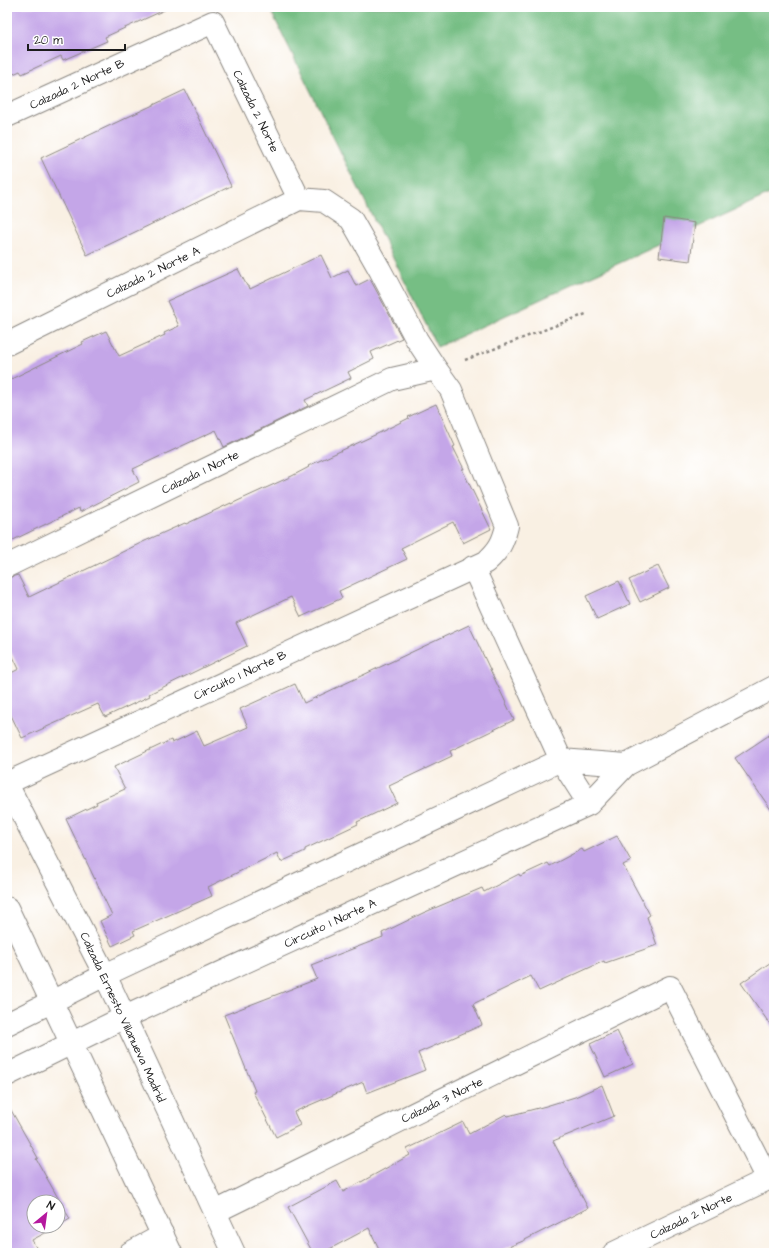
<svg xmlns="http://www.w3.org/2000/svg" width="781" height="1260" font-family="'Architects Daughter',sans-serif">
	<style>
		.forest { fill: #76be84; stroke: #496d50 }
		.building { fill: #c4a6e8 }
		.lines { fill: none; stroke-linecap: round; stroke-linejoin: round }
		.minor-casing { stroke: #8a8680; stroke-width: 24 }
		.tertiary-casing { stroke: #8a8680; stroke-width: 24 }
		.path { stroke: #8a8680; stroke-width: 2.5; stroke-dasharray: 3 3; stroke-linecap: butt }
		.minor { stroke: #fff; stroke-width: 22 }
		.tertiary { stroke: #fff; stroke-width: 22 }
		.labels { text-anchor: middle; stroke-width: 3.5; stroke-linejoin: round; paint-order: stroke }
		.street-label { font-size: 12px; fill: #1c1c1c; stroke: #fff }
	</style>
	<rect width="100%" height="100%" fill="#fff"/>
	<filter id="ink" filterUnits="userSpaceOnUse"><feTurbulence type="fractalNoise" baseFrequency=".025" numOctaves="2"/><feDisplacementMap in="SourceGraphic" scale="8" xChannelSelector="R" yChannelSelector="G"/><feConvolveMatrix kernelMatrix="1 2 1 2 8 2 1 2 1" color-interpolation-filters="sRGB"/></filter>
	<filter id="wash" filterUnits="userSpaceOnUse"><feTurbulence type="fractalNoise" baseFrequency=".012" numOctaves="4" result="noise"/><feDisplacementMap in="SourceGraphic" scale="16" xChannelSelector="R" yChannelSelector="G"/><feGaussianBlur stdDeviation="0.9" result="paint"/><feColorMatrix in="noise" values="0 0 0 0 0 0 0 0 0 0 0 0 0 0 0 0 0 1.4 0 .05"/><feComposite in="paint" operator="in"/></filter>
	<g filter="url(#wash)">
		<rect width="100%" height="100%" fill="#f9f0e3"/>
		<path class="forest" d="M269 7H774V192L437 347Z"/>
		<g id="blocks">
			<path class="building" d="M7 7H171L105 37 107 41 63 60 61 56 22 74 20 71 7 77Z
				M185 90 231 186 87 255 41 158Z
				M664 218 695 223 690 261 659 257Z
				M321 255 332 278 348 270 356 286 370 279 402 338 371 352 374 359 348 372 351 378 305 400 308 406 224 447 216 430 133 469 139 482 80 512 79 508 7 543V381L83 344 82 342 106 331 119 356 165 335 164 333 179 326 167 301 238 269 247 286H249L250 289Z
				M436 404 455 446 453 447 464 469H462L491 529 463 543 453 522 401 548 407 559 339 591 342 598 301 617 291 597 236 623 247 646 149 694 150 696 105 717 98 704 22 738 7 707V675L19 669 7 644V578L18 575 29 597 145 541 185 523 186 524 231 503V504L292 476 309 467 308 466 377 434 409 418 408 417Z
				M658 566 669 588 640 602 629 580Z
				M619 581 630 604 597 619 586 596Z
				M469 625 514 720 450 751 452 756 389 786 397 803 357 822 358 824 305 849V851L281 862 277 853 208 887 212 896 133 931 135 935 112 946 100 921 112 915 66 819 97 804 96 802 125 789 114 767 171 740 172 743 197 731 204 746 248 727 240 709 295 684 304 703Z
				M774 732V814L735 758Z
				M617 836 631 861 623 865 650 915 647 917 657 945 605 963 604 961 539 991 531 976 473 1004 482 1025 418 1053 425 1070 367 1093 363 1082 294 1112 300 1125 276 1137 253 1092 255 1091 224 1015 317 979 311 965 383 937 382 933 423 913 482 888 484 892 519 874 520 876 548 863 550 866 582 849 584 852Z
				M774 960V1030L741 983Z
				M617 1031 633 1064 605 1077 590 1044Z
				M602 1085 614 1116 553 1141 588 1208 523 1241 494 1253H381L369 1228 322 1253H313L288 1207 337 1181 343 1192 410 1155 407 1149 463 1122 469 1134 506 1114 508 1116 546 1106 575 1097Z
				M7 1103 38 1158 36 1159 70 1219 58 1226V1202H34V1226H58L32 1240 39 1253H7Z"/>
		</g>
	</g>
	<g filter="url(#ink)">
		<use href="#blocks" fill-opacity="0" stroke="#8a8680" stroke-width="1"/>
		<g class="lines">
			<defs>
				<path id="minor" d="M7 116 213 22 299 199
					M299 199 324 201 351 219 380 270 417 340 436 369
					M7 344 299 199
					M7 566 392 379 436 369 451 390 507 526C503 543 499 550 486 562L7 783
					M473 567 561 760 589 804
					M7 1024 105 975 561 760 626 765
					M7 1075 125 1017 589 804 626 765 774 687
					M215 1212 670 987 768 1179 614 1253
					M130 1253 163 1235"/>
				<path id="tertiary" d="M7 784 105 975 234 1253
					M7 908 171 1253"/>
			</defs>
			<use href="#minor" class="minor-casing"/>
			<use href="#tertiary" class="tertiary-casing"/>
			<path class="path" d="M465 360 586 314"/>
			<use href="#minor" class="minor"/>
			<use href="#tertiary" class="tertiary"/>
		</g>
	</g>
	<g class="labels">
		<g class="street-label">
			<text transform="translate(77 84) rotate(-25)" y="4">Calzada 2 Norte B</text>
			<text transform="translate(256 111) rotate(64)" y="4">Calzada 2 Norte</text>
			<text transform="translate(153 272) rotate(-26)" y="4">Calzada 2 Norte A</text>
			<text transform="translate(200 472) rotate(-26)" y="4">Calzada 1 Norte</text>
			<text transform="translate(240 675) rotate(-25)" y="4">Circuito 1 Norte B</text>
			<text transform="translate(330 923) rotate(-25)" y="4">Circuito 1 Norte A</text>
			<text transform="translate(123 1017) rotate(65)" y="4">Calzada Ernesto Villanueva Madrid</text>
			<text transform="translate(442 1100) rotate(-26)" y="4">Calzada 3 Norte</text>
			<text transform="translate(691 1216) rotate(-26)" y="4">Calzada 2 Norte</text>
		</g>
	</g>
	<rect width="781" height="1260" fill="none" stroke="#fff" stroke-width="24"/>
	<g transform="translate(46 1214) rotate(29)"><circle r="19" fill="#ffffff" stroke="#a4a4a4"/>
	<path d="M0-3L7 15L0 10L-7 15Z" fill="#b5179e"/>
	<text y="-6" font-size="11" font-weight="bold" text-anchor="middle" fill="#1c1c1c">N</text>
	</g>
	<path d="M28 44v6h97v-6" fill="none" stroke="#1c1c1c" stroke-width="2"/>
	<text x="34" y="44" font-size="12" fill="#1c1c1c" stroke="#ffffff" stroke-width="3" paint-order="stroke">20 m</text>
</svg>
